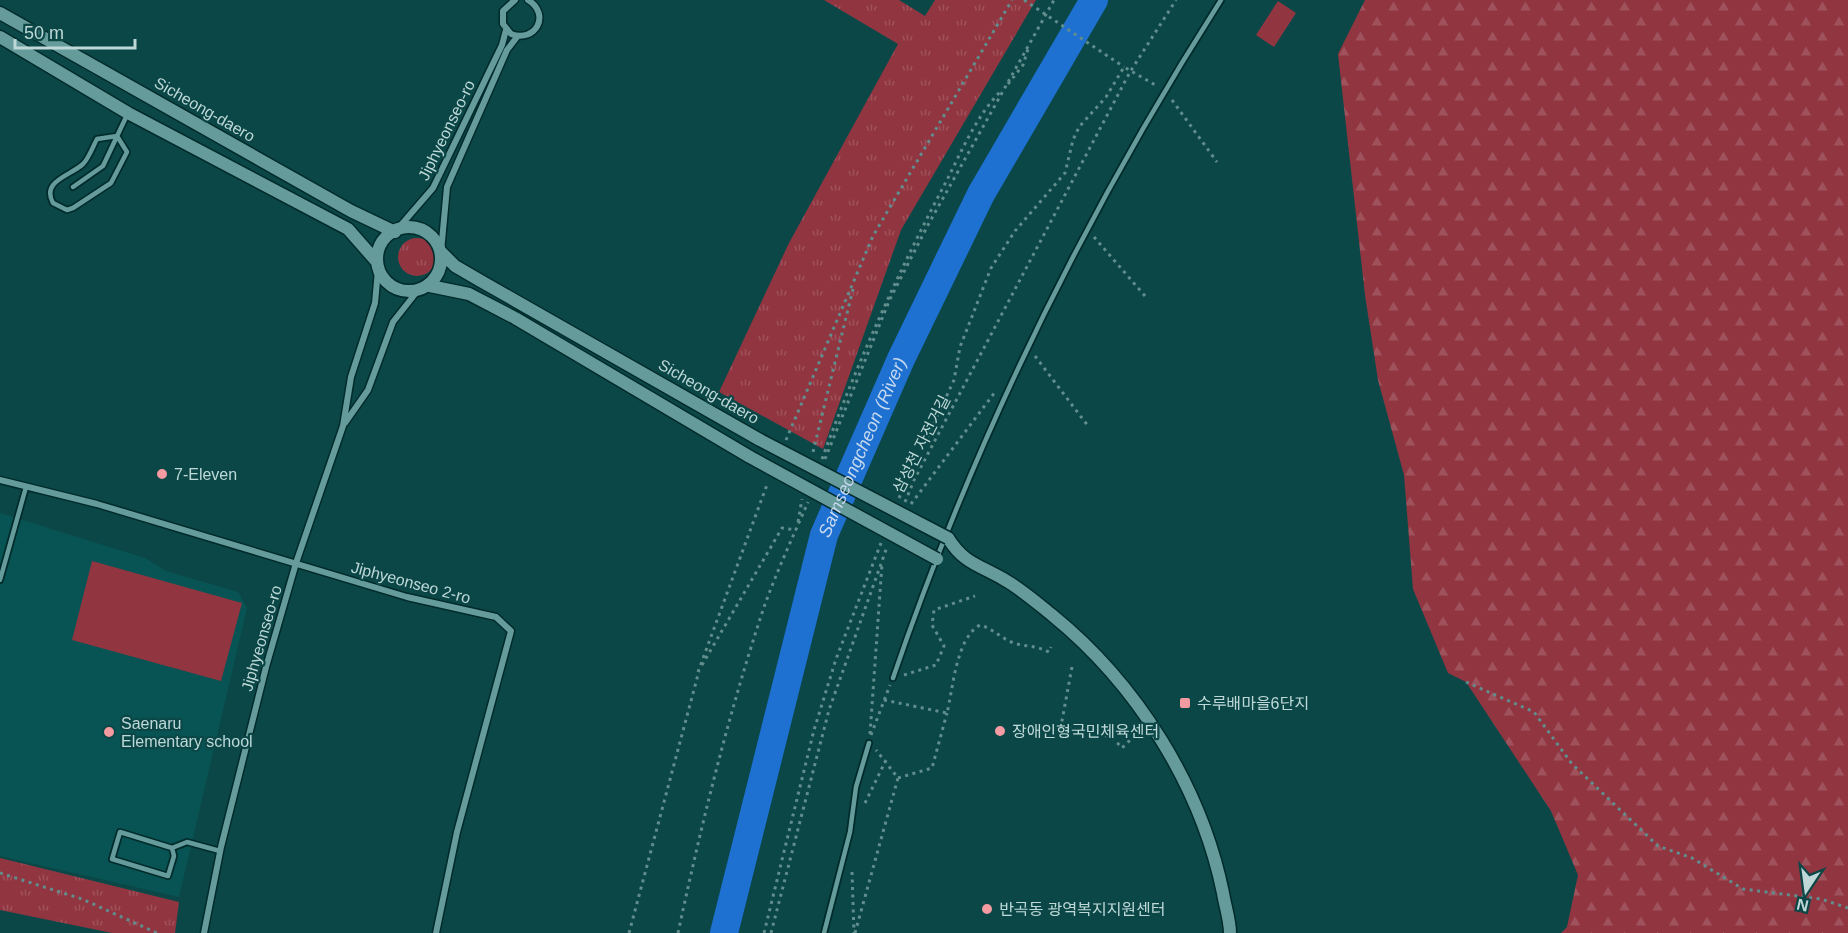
<svg xmlns="http://www.w3.org/2000/svg" width="1848" height="933" font-family="Helvetica,'Noto Sans KR',sans-serif">
	<style>
		.built { fill: #085454 }
		.grass { fill: url(#grass-tufts) }
		.forest { fill: url(#forest-firs) }
		.garden { fill: #913541 }
		.lines { fill: none; stroke-linecap: round; stroke-linejoin: round }
		.river { stroke: #1e71d0; stroke-width: 28 }
		.lane-casing { stroke: #002b2b; stroke-width: 8 }
		.street-casing { stroke: #002b2b; stroke-width: 9 }
		.secondary-casing { stroke: #002b2b; stroke-width: 15 }
		.path { stroke: #628d8d; stroke-width: 3; stroke-dasharray: 3 4.5; stroke-linecap: butt }
		.lane { stroke: #669b9b; stroke-width: 4.5 }
		.street { stroke: #669b9b; stroke-width: 6 }
		.secondary { stroke: #669b9b; stroke-width: 12 }
		.secondary-bridge-casing { stroke: #002b2b; stroke-width: 15; stroke-linecap: butt }
		.secondary-bridge { stroke: #669b9b; stroke-width: 12 }
		.poi-dot { fill: #f49aa1; stroke: #0c4747; stroke-width: 2 }
		.labels { text-anchor: middle; stroke-width: 4.5; stroke-linejoin: round; paint-order: stroke }
		.street-label { font-size: 16px; fill: #bed8d8; stroke: #0c4747 }
		.poi-label { font-size: 16px; fill: #bed8d8; stroke: #0c4747; text-anchor: start }
		.water-label { font-size: 18px; font-style: italic; fill: #c6d8f0; stroke: #0c4747 }
	</style>
	<defs>
		<pattern id="grass-tufts" width="24" height="20" patternUnits="userSpaceOnUse" patternTransform="scale(1.5)"><rect width="24" height="20" fill="#913541"/><path d="M3 7l-1-3M5 7V3M7 7l1-3M15 17l-1-3M17 17v-4M19 17l1-3" fill="none" stroke="#9f525c"/></pattern>
		<pattern id="forest-firs" width="22" height="20" patternUnits="userSpaceOnUse" patternTransform="scale(1.5)"><rect width="22" height="20" fill="#913541"/><path d="M5 1l3.5 6h-7zM16 11l3.5 6h-7z" fill="#9f525c"/></pattern>
	</defs>
	<rect width="100%" height="100%" fill="#0c4747"/>
	<path class="built" d="M0 513 145 558 166 571 238 592 247 608 179 897 0 856Z"/>
	<path class="grass" d="M824 0H899L925 16 935 0H1036L901 230 823 449 719 392 789 243 898 44Z
		M398 257a19 19 0 1 1 38 0a19 19 0 1 1-38 0Z
		M0 858 179 902 175 933H112L0 910Z"/>
	<path class="forest" d="M1365 0H1848V933H1561L1567 927 1578 875 1551 811 1466 682 1448 673 1413 589 1404 475 1378 380 1365 295 1338 54Z"/>
	<path class="garden" d="M1278 1 1296 13 1274 47 1256 35Z
		M92 561 242 603 221 681 72 640Z"/>
	<g class="lines">
		<path class="river" id="s1" d="M724 933 824 535 901 359 981 194 1094 0"/>
		<defs>
			<path id="lane" d="M117 136 127 152 111 183 73 208 67 210 53 203C41 181 70 176 83 164 89 158 93 146 97 139Z
				M73 187 103 166 127 115
				M0 580 26 487
				M893 678C974 441 1086 212 1221 0
				M172 848 174 856 168 876 112 859 120 832 172 848 187 842 220 851
				M824 933 850 832 856 787 869 743"/>
			<path id="street" d="M515 0 503 11V24L511 34C536 43 551 14 528 0
				M395 232 433 188 502 45 506 30
				M441 252 447 187 507 50 517 37
				M345 423 368 390 393 322 419 289
				M0 480 97 504 407 597 496 617 511 631 457 832 436 933
				M204 933 221 847 266 667 296 563 343 426 351 377 375 303 378 270"/>
			<path id="secondary" d="M0 13 351 211 395 232
				M0 37 128 113 348 229 377 262
				M377 259a32 32 0 1 1 64 0a32 32 0 1 1-64 0Z
				M441 252 455 266 479 280 760 440
				M430 286 469 294 515 318 750 457
				M948 538C964 564 980 565 1005 580 1021 589 1037 603 1052 615 1137 684 1201 786 1223 893 1225 906 1230 920 1230 933"/>
		</defs>
		<use href="#lane" class="lane-casing"/>
		<use href="#street" class="street-casing"/>
		<use href="#secondary" class="secondary-casing"/>
		<path class="path" d="M1024 0 1124 67
			M1008 84 1023 65 1029 46
			M1172 100 1217 162
			M1094 237 1145 296
			M1035 356 1088 426
			M786 440 873 236 1012 0
			M813 452 853 289
			M822 459C857 363 899 270 947 180 962 150 977 115 1001 91
			M825 459 890 299 928 225 1054 0
			M899 498 954 380 960 347 991 268 1015 231 1065 173 1073 140 1079 127 1106 97 1124 67 1157 86
			M905 502 914 480 1130 72 1176 0
			M911 504 995 392
			M798 522 802 499
			M702 665 782 528 796 530
			M1072 667 1061 726 1112 737 1122 748 1130 740
			M698 672 768 482
			M904 675 936 665 944 646 932 625 934 610 975 596
			M1466 682 1534 712 1572 764 1658 846 1692 858 1743 889 1821 899 1848 908
			M884 700 947 713C953 689 956 638 980 625 993 629 1000 637 1011 642 1023 647 1036 645 1049 652L1051 647
			M870 734 882 564
			M871 735 890 685
			M898 778 932 768 947 713
			M865 803 886 760
			M852 872 854 933
			M0 873 82 899 157 933
			M629 933 699 671
			M678 933C701 826 727 720 761 616 774 577 792 539 808 502
			M764 933 814 730 836 659 881 543
			M771 933 829 710 887 547
			M855 933 898 778 876 750"/>
		<use href="#lane" class="lane"/>
		<use href="#street" class="street"/>
		<use href="#secondary" class="secondary"/>
		<defs>
			<path id="secondary-bridge" d="M760 440 948 538
				M750 457 937 559"/>
		</defs>
		<use href="#secondary-bridge" class="secondary-bridge-casing"/>
		<use href="#secondary-bridge" class="secondary-bridge"/>
	</g>
	<g class="poi-dot">
		<circle cx="162" cy="474" r="6"/>
		<rect x="1179" y="697" width="12" height="12" rx="3"/>
		<circle cx="1000" cy="731" r="6"/>
		<circle cx="109" cy="732" r="6"/>
		<circle cx="987" cy="909" r="6"/>
	</g>
	<g class="labels">
		<g class="street-label">
			<text transform="translate(205 109) rotate(30)" y="6">Sicheong-daero</text>
			<text transform="translate(446 130) rotate(-64)" y="6">Jiphyeonseo-ro</text>
			<text transform="translate(709 391) rotate(30)" y="6">Sicheong-daero</text>
			<text transform="translate(921 444) rotate(-63)" y="6">삼성천 자전거길</text>
			<text transform="translate(411 582) rotate(15)" y="6">Jiphyeonseo 2-ro</text>
			<text transform="translate(261 638) rotate(-74)" y="6">Jiphyeonseo-ro</text>
		</g>
		<g class="poi-label">
			<text x="174" y="480">7-Eleven</text>
			<text x="1197" y="709">수루배마을6단지</text>
			<text x="121" y="729">Saenaru<tspan x="121" dy="18">Elementary school</tspan></text>
			<text x="1012" y="737">장애인형국민체육센터</text>
			<text x="999" y="915">반곡동 광역복지지원센터</text>
		</g>
		<g class="water-label">
			<text dy="6" stroke="none"><textPath href="#s1" startOffset="506">Samseongcheon (River)</textPath></text>
		</g>
	</g>
	<g transform="translate(1806 891) rotate(193)" stroke="#0c4747" stroke-width="4.5" paint-order="stroke">
	<path d="M0-4.5L10 22L0 15L-10 22Z" fill="#bed8d8"/>
	<text y="-9" font-size="16" font-weight="bold" text-anchor="middle" fill="#bed8d8">N</text>
	</g>
	<path d="M15 39v9h120v-9" fill="none" stroke="#bed8d8" stroke-width="3"/>
	<text x="24" y="39" font-size="18" fill="#bed8d8" stroke="#0c4747" stroke-width="4.5" paint-order="stroke">50 m</text>
</svg>
